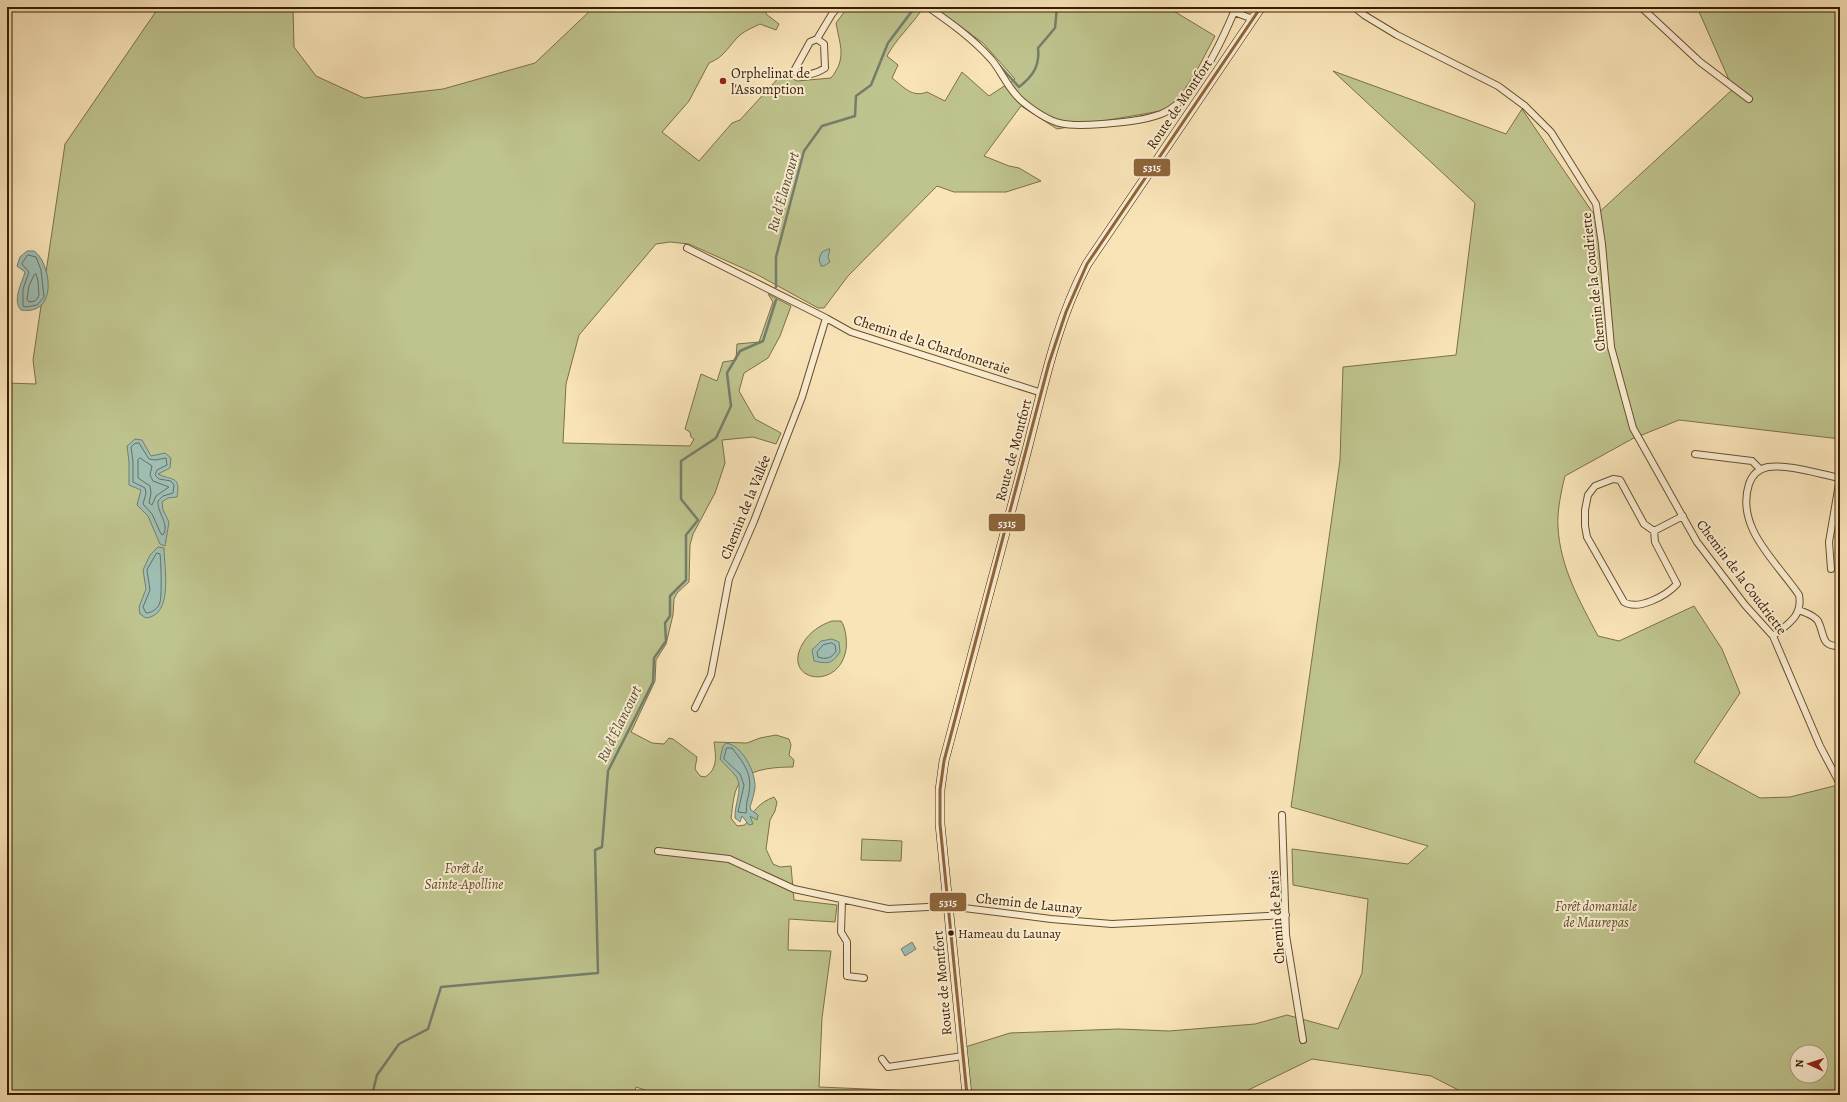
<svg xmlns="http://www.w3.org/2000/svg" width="1847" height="1102" font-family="Alegreya,serif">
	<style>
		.green { fill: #bfc48e; stroke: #7c7047; fill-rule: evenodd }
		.water { fill: #9ebeb4; stroke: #757e6c }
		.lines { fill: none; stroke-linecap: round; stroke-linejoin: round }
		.shore { stroke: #6b6e5a; stroke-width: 1 }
		.stream { stroke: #757e6c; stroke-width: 2.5 }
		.street-casing { stroke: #684f2e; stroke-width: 8 }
		.secondary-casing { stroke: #381d00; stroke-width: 10 }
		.street { stroke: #fbedd1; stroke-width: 6 }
		.secondary { stroke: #fbedd1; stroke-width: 9 }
		.bus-1-casing { stroke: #fbedd1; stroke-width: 6 }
		.bus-1 { stroke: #8e6539; stroke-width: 3 }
		.poi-dot { fill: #8f2418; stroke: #fbedd1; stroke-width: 1.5 }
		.bus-dot { fill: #381d00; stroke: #fbedd1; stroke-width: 1.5 }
		.labels { text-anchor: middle; stroke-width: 4; stroke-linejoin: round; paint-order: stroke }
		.bus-label { font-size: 13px; fill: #381d00; stroke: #fbedd1; text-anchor: start }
		.poi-label { font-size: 14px; fill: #381d00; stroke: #fbedd1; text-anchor: start }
		.street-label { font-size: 14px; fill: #381d00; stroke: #fbedd1 }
		.park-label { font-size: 14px; font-style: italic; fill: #604f2b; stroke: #fbedd1 }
		.water-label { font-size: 15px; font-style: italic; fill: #574d36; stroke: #fbedd1 }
		.line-badge { stroke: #fbedd1; stroke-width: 1.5 }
		.badge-label { font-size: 11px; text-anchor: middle; font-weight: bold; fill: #fff }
	</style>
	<rect width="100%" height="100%" fill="#f9e4b8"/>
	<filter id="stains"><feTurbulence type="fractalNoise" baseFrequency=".005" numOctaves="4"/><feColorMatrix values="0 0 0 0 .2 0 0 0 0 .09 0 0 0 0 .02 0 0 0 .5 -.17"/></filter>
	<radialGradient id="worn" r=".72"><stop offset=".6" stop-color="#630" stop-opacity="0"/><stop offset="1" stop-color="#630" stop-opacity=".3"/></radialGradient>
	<path class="green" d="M159 7H293L294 47 316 76 364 98 443 89 535 63 594 7H766V14L779 24 776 30 760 24C754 27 746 30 740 35 729 45 725 57 709 63L689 101 662 132 699 161 732 123 740 120 782 74 797 81 831 78C847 58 840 46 836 23L848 7H915L921 11C910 27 896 39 887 56L898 65 892 78C904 87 912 98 927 92L945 101 962 72 989 96 1015 79 983 43 934 7H1167L1215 36 1197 70 1172 109 1057 129 1021 106 984 156 1009 166 1019 168 1041 181 1006 192H954L937 186 848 276 824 308H818L756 274 689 244 670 242 656 244 579 335 566 384 563 443 690 446 694 439 691 437 690 432 685 429 701 374 717 381 723 362 736 360 737 344 759 342 773 302 768 294 791 306 780 336 768 358 744 373 739 391 755 419 781 433 776 444 753 437 722 440 725 463 715 493 693 534 690 545 689 582 677 593 674 599 673 615 666 644 656 660 655 681 631 732 652 743 664 744 669 738 673 739 697 757 695 769 700 776 705 777C718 769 716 756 714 742L747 743 760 738 776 735 789 739 791 745 789 755 794 760 793 767C779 767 752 768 742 780 733 789 733 806 731 818L737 826 745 825C753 812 758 803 774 797L777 802 775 811 770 820 766 849 773 864 780 867 791 866 794 900 837 905 835 922 789 919 788 950 831 951 822 1018 819 1087 915 1091 918 1095H659L636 1087 634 1095H7V383L36 384 33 360 65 144Z
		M1697 7H1840V439L1679 420 1632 439 1565 476C1561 492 1557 511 1558 527 1560 567 1580 602 1598 636L1619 641 1694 606 1722 649 1740 693 1694 762 1760 798 1790 797 1838 785 1840 787V1095H1468L1431 1076 1312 1059 1238 1095H968L962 1048 1010 1033 1119 1029 1169 1031 1255 1024 1287 1015 1338 1029 1362 973 1368 899 1293 885 1292 849 1408 864 1428 846 1291 807 1340 460 1343 367 1456 355 1475 203 1333 71 1506 134 1522 109 1595 216 1733 89ZM1797 1052H1821V1076H1797Z
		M832 621H841C846 627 848 645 845 654 835 691 781 680 803 643 810 632 820 625 832 621Z
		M862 839 902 841 901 861 861 860Z"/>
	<path class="water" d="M828 249H830L828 257 830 262 824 266H821L819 259 822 252Z
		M27 251H34C50 261 60 316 21 310 12 300 22 283 25 272L17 266 20 257Z
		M135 439 142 440 151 456 165 453 171 458 170 468 158 474C172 481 181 475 177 497L168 498 162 502 163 510 169 522 165 546 160 544 148 516 137 505 141 490 129 485V462L127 446Z
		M158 547 164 548C164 567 174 615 146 618L140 614 139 607 146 589 143 570 150 555Z
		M832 639 839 642 840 652C832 664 828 664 814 661L812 650 821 641Z
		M726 743C742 745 756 772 755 788 754 794 752 801 750 807L751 810 758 815 757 820 750 816 753 824 749 825 742 816 740 822 735 818C734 806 743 789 737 778 735 774 724 764 720 759L723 746Z
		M912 942 916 949 905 956 901 949Z"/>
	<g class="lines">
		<path class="shore" d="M28 255 36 257 41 270 44 297 37 305 26 307 23 306V289L29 272 22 264Z
			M36 274 38 281 39 296 35 301 29 302 27 299 29 286 34 275Z
			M139 443 149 459 155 460 166 458 167 465 157 470 155 475 159 479 171 481 174 485 173 493 163 496 158 501C157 513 170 524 163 535L161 534 152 514 143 504 146 493 145 488 133 482V462L131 447 134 444Z
			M140 458 152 466 150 475 153 481 169 487 156 496 152 505 149 503 151 493 150 486 138 478V460Z
			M157 553 160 554C161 561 162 596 160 602 159 608 152 613 146 613L143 607 150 590 147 570Z
			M832 643 835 645 836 651C832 658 826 660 818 657L817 652 823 645Z
			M727 748H732C747 767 754 777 747 801 746 806 747 810 746 813L738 812 744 785 740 774 724 759Z"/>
		<path class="stream" d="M967 32 980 44
			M998 64 1019 87C1033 76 1040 66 1038 48L1055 28 1057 7
			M776 287V257L804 151 822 126 855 116 856 96 871 85 888 43 915 7
			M372 1095 377 1075 399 1044 428 1029 441 987 598 973 595 850 602 847 608 771 653 682 654 658 666 641 665 623 670 616V596L686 580V535L698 520 681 499V461L716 438 731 406 727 373 740 351 763 341 776 300"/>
		<defs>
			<path id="street" d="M928 7C951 23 972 38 991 59 1003 73 1008 90 1023 102 1053 126 1065 127 1102 124 1122 122 1142 121 1161 114 1194 101 1221 43 1234 12
				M1230 7 1234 12 1253 19
				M1354 7 1364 15 1397 35 1498 86 1525 106 1551 132 1596 204 1602 244 1611 347 1633 428 1697 542 1745 605 1773 636 1820 746 1840 784
				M1641 7 1700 62 1749 99
				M817 39 824 44 825 68C816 74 802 78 794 71L810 42 817 39 832 14 838 7
				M687 248 826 318 851 332 1042 393
				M1695 454 1752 461 1760 469
				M1613 479 1620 480 1644 524 1654 531 1655 542 1677 584C1666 596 1638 611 1624 602L1587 537 1585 526V510L1588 495 1595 486Z
				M1654 531 1683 516
				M1831 569 1829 542 1840 478
				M1799 610C1806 613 1814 615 1818 621 1825 634 1820 647 1840 646
				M1773 636C1788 624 1803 616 1799 595 1777 562 1735 528 1749 484 1752 475 1758 469 1768 467 1788 464 1819 474 1840 478
				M695 708 711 675 729 579 754 521 802 397 826 318
				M1282 815 1286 935 1303 1040
				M658 851 729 859 794 889 888 909 948 906 1051 919 1112 924 1286 915
				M842 900 841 932 847 942V976L864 978
				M882 1059 888 1067 963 1056"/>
			<path id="secondary" d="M967 1095 940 824V790L944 761C970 663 997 564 1023 465 1041 398 1054 326 1087 264L1261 7"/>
		</defs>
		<use href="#street" class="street-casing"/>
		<use href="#secondary" class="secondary-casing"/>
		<use href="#street" class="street"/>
		<use href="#secondary" class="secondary"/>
		<defs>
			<path id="bus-1" d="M967 1095 940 824V790L944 761 1049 363 1066 312 1087 264 1261 7"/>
		</defs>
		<use href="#bus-1" class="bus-1-casing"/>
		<use href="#bus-1" class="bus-1"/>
	</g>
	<circle class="poi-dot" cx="723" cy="81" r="4"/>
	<circle class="bus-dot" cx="951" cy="933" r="3.5"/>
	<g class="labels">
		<g class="bus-label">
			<text x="958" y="938">Hameau du Launay</text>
		</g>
		<g class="poi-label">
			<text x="731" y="78">Orphelinat de<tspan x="731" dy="16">l'Assomption</tspan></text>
		</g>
		<g class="street-label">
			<text transform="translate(1179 104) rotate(-56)" y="5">Route de Montfort</text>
			<text transform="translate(1593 282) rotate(-96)" y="5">Chemin de la Coudriette</text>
			<text transform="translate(932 344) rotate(18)" y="5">Chemin de la Chardonneraie</text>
			<text transform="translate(1013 450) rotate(-75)" y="5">Route de Montfort</text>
			<text transform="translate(745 507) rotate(-68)" y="5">Chemin de la Vallée</text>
			<text transform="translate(1742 577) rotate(53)" y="5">Chemin de la Coudriette</text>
			<text transform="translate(1029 903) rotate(6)" y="5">Chemin de Launay</text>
			<text transform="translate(1276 917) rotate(-94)" y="5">Chemin de Paris</text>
			<text transform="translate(942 983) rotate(-95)" y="5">Route de Montfort</text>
		</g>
		<g class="park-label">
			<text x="464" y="873">Forêt de<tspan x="464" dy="16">Sainte-Apolline</tspan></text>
			<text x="1596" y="911">Forêt domaniale<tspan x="1596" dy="16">de Maurepas</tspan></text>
		</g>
		<g class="water-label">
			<text transform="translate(783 192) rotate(-74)" y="5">Ru d'Élancourt</text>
			<text transform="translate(619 724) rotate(-64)" y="5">Ru d'Élancourt</text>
		</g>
	</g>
	<g class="line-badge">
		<rect x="1133" y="158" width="38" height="19" rx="4" fill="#8e6539"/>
		<rect x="988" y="513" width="38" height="19" rx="4" fill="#8e6539"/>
		<rect x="929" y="892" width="38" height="20" rx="4" fill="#8e6539"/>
	</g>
	<g class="badge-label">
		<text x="1152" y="171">5315</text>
		<text x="1007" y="527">5315</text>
		<text x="948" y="906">5315</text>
	</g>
	<rect width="1847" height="1102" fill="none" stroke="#f9e4b8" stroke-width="24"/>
	<rect x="8" y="8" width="1831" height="1086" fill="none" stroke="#381d00" stroke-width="2"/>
	<rect x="12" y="12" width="1823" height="1078" fill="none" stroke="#381d00"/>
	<g transform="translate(1809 1064) rotate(273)"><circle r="19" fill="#fbedd1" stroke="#ad9a7d"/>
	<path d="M0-3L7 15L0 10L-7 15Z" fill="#8f2418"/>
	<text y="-6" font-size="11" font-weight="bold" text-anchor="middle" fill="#381d00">N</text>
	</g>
	<rect width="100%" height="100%" filter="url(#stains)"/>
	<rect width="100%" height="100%" fill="url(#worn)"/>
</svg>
